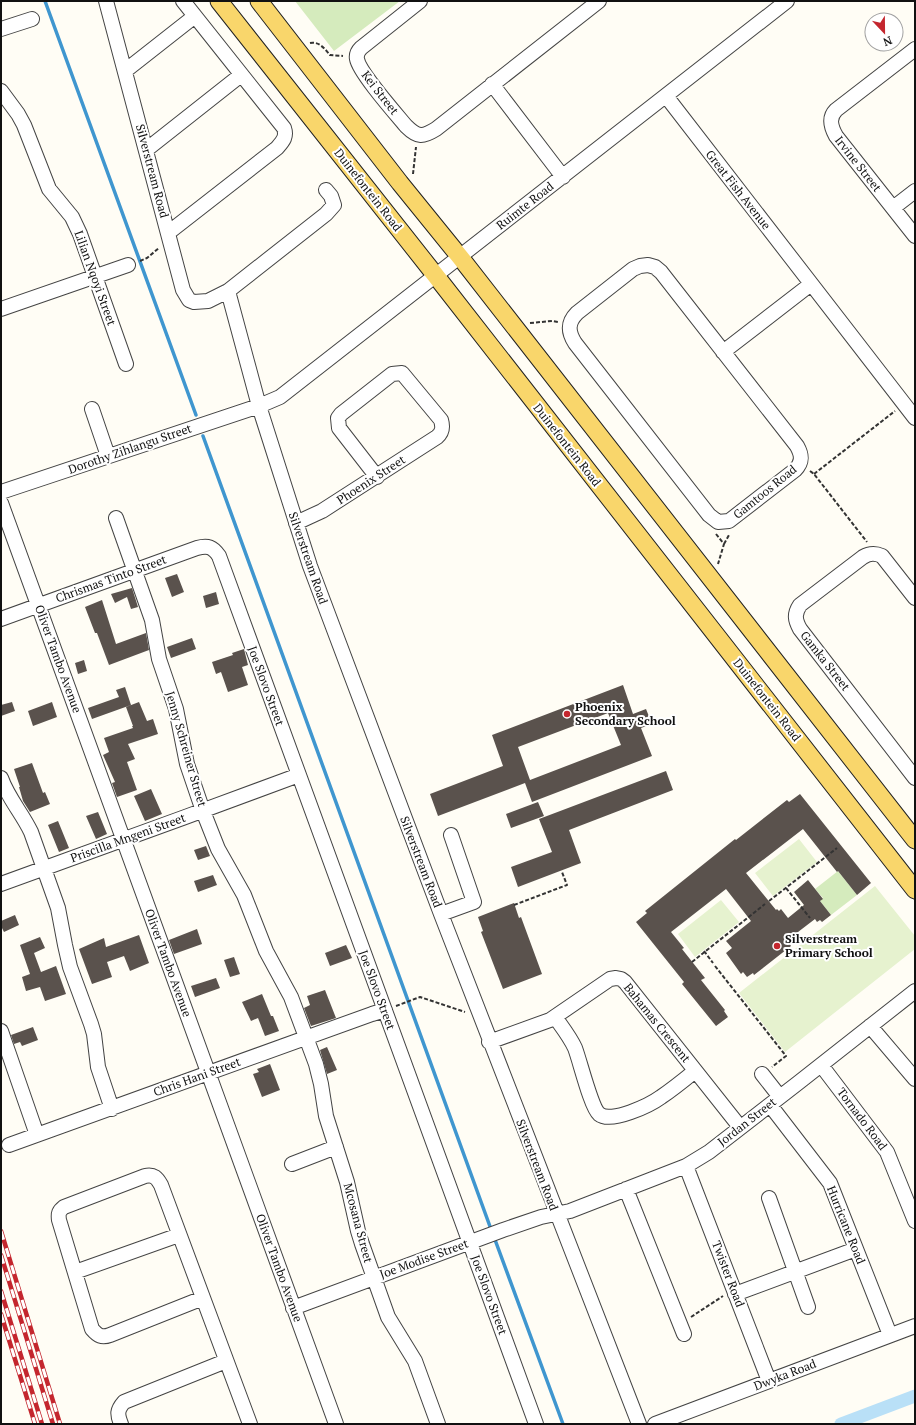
<svg xmlns="http://www.w3.org/2000/svg" width="916" height="1425" font-family="'PT Serif',serif">
	<style>
		.green { fill: #d5ebbd }
		.pitch { fill: #e6f2cf }
		.lines { fill: none; stroke-linecap: round; stroke-linejoin: round }
		.stream { stroke: #3f96cf; stroke-width: 3.5 }
		.canal { stroke: #b9e0f7; stroke-width: 13 }
		.building { fill: #5a524d; fill-rule: evenodd }
		.minor-casing { stroke: #444; stroke-width: 16 }
		.major-casing { stroke: #222; stroke-width: 19 }
		.path { stroke: #333; stroke-width: 2; stroke-dasharray: 4 2; stroke-linecap: butt }
		.minor { stroke: #fff; stroke-width: 14 }
		.major { stroke: #f9d66b; stroke-width: 17 }
		.rail-casing { stroke: #c4262e; stroke-width: 4.5 }
		.rail { stroke: #fff; stroke-width: 3; stroke-dasharray: 9; stroke-linecap: butt }
		.poi-dot { fill: #c4262e; stroke: #fff; stroke-width: 1.5 }
		.labels { text-anchor: middle; stroke-width: 4; stroke-linejoin: round; paint-order: stroke }
		.street-label { font-size: 12px; fill: #111; stroke: #fff }
		.poi-label { font-size: 12px; font-weight: bold; fill: #111; stroke: #fff; text-anchor: start }
	</style>
	<rect width="100%" height="100%" fill="#fffdf5"/>
	<path class="green" d="M295 1H400L334 51Z
		M838 871 857 895 831 915 820 901 823 898 815 889Z"/>
	<path class="pitch" d="M799 839 817 862 773 896 755 873Z
		M875 886 915 936V949L785 1052 739 993Z
		M721 900 739 922 695 957 678 934Z"/>
	<g class="lines">
		<path class="stream" d="M45 1 196 415
			M203 436 492 1232
			M494 1237 563 1424"/>
		<path class="canal" d="M841 1424 915 1396"/>
	</g>
	<path class="building" d="M177 574 184 592 172 597 165 578Z
		M132 588 138 607 131 609 127 597 115 603 111 594Z
		M216 592 219 604 206 608 203 596Z
		M102 600 116 644 146 633 149 650 109 665 97 633H95L85 607Z
		M192 638 196 649 171 658 167 647Z
		M244 649 248 665 242 667 248 685 228 692 221 672 216 674 212 662 233 655 232 653Z
		M84 660 87 671 78 674 75 663Z
		M623 685 633 714 646 709 652 724 641 728 652 756 532 802 525 783 438 816 430 794 503 766 492 735ZM608 713 621 745 530 780 518 747Z
		M125 687 131 705 92 719 88 708 119 697 116 690Z
		M12 702 15 711 1 716V705Z
		M52 702 57 717 33 726 28 711Z
		M139 702 147 721 153 719 158 734 128 744 135 759 127 762 137 790 117 797 112 783 115 782 103 755 109 752 104 738 133 728 132 726H133L126 707Z
		M32 763 43 793 45 792 50 804 30 812 23 801 19 787H20L14 769Z
		M666 771 673 790 569 830 581 863 518 887 511 867 552 852 539 819Z
		M151 789 162 814 145 821 134 796Z
		M800 794 871 883 857 895 838 871 837 872 803 829 746 873 776 910 777 909 779 911 781 909 788 918 804 905 794 892 808 880 823 899 820 901 831 915 822 922 820 920 817 922 815 919 798 932 800 934 789 943 791 946 754 975 753 973 747 977 743 972 741 974 726 953 732 948 726 941 751 921 726 889 671 932 684 948 682 949 705 978 701 980 725 1010 724 1011 728 1017 716 1026 682 984 684 982 636 922 647 913 645 911 735 839 736 840 787 800 789 802Z
		M538 802 544 816 511 828 506 814Z
		M98 812 107 834 96 839 86 816Z
		M58 821 69 848 59 852 48 825Z
		M206 846 210 856 198 860 194 850Z
		M213 875 217 885 198 892 194 881Z
		M514 903 519 918 521 917 542 974 503 989 481 932 483 931 478 917Z
		M15 915 19 925 4 932 1 926V921Z
		M197 929 202 944 174 954 169 940Z
		M139 935 149 963 130 971 124 956 107 962 112 977 92 984 79 949 104 938 106 947Z
		M40 937 45 948 34 953 41 972 56 966 66 994 45 1001 40 987 26 991 22 977 30 974 20 945Z
		M346 945 352 958 330 966 325 953Z
		M234 957 240 974 230 977 224 960Z
		M216 978 220 988 195 997 191 986Z
		M325 990 336 1018 311 1026 304 1008 310 1005 307 996Z
		M262 994 271 1016H273L279 1031 265 1036 258 1018 251 1021 242 1002Z
		M33 1027 38 1040 22 1046 20 1042 14 1044 11 1035Z
		M327 1047 337 1070 327 1074 320 1050Z
		M270 1064 280 1090 262 1097 253 1074 259 1072 257 1069Z"/>
	<g class="lines">
		<defs>
			<path id="minor" d="M106 1 183 290 189 300 194 302 208 301 228 291 326 214 334 205 331 196 326 190
				M420 1 361 48C358 51 356 54 357 59 359 72 396 114 406 126 418 138 423 137 436 129L599 1
				M1 29 32 19
				M915 49 836 110C828 118 831 127 836 136L915 236
				M125 71 195 16
				M492 84 563 177
				M1 91 18 114 24 125 49 189 72 217 80 234 126 364
				M666 96 915 418
				M146 150 241 75
				M893 208 915 191
				M168 233 277 148C283 141 287 137 284 128L183 1
				M648 265 655 267 661 272 797 446C802 455 803 462 795 470L729 521 718 522 709 515 575 343C568 332 567 323 577 313L633 269 640 266Z
				M228 291 259 406 310 566 441 914 639 1424
				M1 309 128 265
				M723 352 811 284
				M92 409 108 456
				M1 492 259 406 280 397 787 1
				M1 503 336 1424
				M116 518 152 620 159 659 176 709 187 764 203 811 218 849 244 895 266 951 291 997 316 1064 321 1084 326 1116 347 1182 358 1231 362 1244 388 1317 415 1361 438 1424
				M296 523 322 511 437 437C443 432 443 427 441 420L402 373 392 374 341 414 338 418 339 428 377 477
				M915 598 882 556C875 553 870 553 863 557L800 605C794 614 795 620 800 629L915 778
				M1 619 197 548C208 545 213 547 219 556L536 1424
				M1 778C8 798 22 813 31 832L58 908 65 945 70 967 91 1024 94 1034 98 1067 112 1109
				M1 884C100 848 200 812 299 775
				M441 914 474 902 451 835
				M555 1017C562 1027 570 1037 575 1048 580 1061 591 1107 599 1114 611 1124 650 1105 661 1097 673 1089 684 1080 695 1071
				M870 1026 915 1079
				M1 1031 37 1135
				M489 1042 550 1020 610 979 616 978 621 979 625 982 740 1127
				M821 1065 887 1152 915 1221
				M762 1074 780 1097
				M770 1105 830 1183 890 1335
				M9 1145 372 1014 385 1010
				M292 1164 336 1147
				M686 1166 769 1381
				M626 1189 684 1334
				M769 1198 808 1307
				M75 1272 179 1235
				M735 1294 856 1249
				M203 1298 110 1335C102 1338 98 1336 92 1329L59 1220C58 1213 59 1211 64 1207L145 1176C154 1174 157 1178 161 1185L250 1424
				M293 1308 503 1230 541 1217 570 1211 686 1166 709 1152 798 1083 915 991
				M121 1424C117 1414 117 1410 124 1402L226 1361
				M655 1424 915 1326"/>
			<path id="major" d="M219 1 436 276 915 890
				M259 1 400 183 460 257 915 840"/>
		</defs>
		<use href="#minor" class="minor-casing"/>
		<use href="#major" class="major-casing"/>
		<path class="path" d="M310 43C319 41 325 49 330 55L343 56
			M413 174 416 147
			M140 261 147 258 159 248
			M530 323 552 321 558 322
			M810 471 814 474 867 542
			M814 474 895 411
			M716 534 724 544 718 564
			M724 544 729 535
			M786 888 810 918
			M769 901 837 848
			M514 905 567 885 562 872
			M704 951 713 963
			M692 962 765 904
			M715 966 786 1056 772 1067
			M396 1006 420 997 465 1012
			M691 1317 723 1296"/>
		<use href="#minor" class="minor"/>
		<use href="#major" class="major"/>
		<defs>
			<path id="rail" d="M1 1231 60 1424
				M1 1255 53 1424
				M1 1291 42 1424
				M1 1314 35 1424"/>
		</defs>
		<use href="#rail" class="rail-casing"/>
		<use href="#rail" class="rail"/>
	</g>
	<g class="poi-dot">
		<circle cx="567" cy="714" r="4"/>
		<circle cx="777" cy="946" r="4"/>
	</g>
	<g class="labels">
		<g class="street-label">
			<text transform="translate(380 93) rotate(52)" y="4">Kei Street</text>
			<text transform="translate(858 164) rotate(52)" y="4">Irvine Street</text>
			<text transform="translate(152 171) rotate(75)" y="4">Silverstream Road</text>
			<text transform="translate(368 190) rotate(52)" y="4">Duinefontein Road</text>
			<text transform="translate(738 190) rotate(52)" y="4">Great Fish Avenue</text>
			<text transform="translate(525 206) rotate(-38)" y="4">Ruimte Road</text>
			<text transform="translate(95 278) rotate(70)" y="4">Lilian Nqoyi Street</text>
			<text transform="translate(567 445) rotate(52)" y="4">Duinefontein Road</text>
			<text transform="translate(130 449) rotate(-19)" y="4">Dorothy Zihlangu Street</text>
			<text transform="translate(371 480) rotate(-33)" y="4">Phoenix Street</text>
			<text transform="translate(765 492) rotate(-39)" y="4">Gamtoos Road</text>
			<text transform="translate(308 558) rotate(71)" y="4">Silverstream Road</text>
			<text transform="translate(111 579) rotate(-20)" y="4">Chrismas Tinto Street</text>
			<text transform="translate(58 659) rotate(70)" y="4">Oliver Tambo Avenue</text>
			<text transform="translate(825 661) rotate(52)" y="4">Gamka Street</text>
			<text transform="translate(266 686) rotate(70)" y="4">Joe Slovo Street</text>
			<text transform="translate(767 700) rotate(52)" y="4">Duinefontein Road</text>
			<text transform="translate(186 749) rotate(74)" y="4">Jenny Schreiner Street</text>
			<text transform="translate(128 838) rotate(-20)" y="4">Priscilla Mngeni Street</text>
			<text transform="translate(421 862) rotate(69)" y="4">Silverstream Road</text>
			<text transform="translate(168 963) rotate(70)" y="4">Oliver Tambo Avenue</text>
			<text transform="translate(377 990) rotate(70)" y="4">Joe Slovo Street</text>
			<text transform="translate(657 1023) rotate(51)" y="4">Bahamas Crescent</text>
			<text transform="translate(197 1077) rotate(-20)" y="4">Chris Hani Street</text>
			<text transform="translate(862 1119) rotate(53)" y="4">Tornado Road</text>
			<text transform="translate(747 1122) rotate(-38)" y="4">Jordan Street</text>
			<text transform="translate(537 1165) rotate(69)" y="4">Silverstream Road</text>
			<text transform="translate(358 1223) rotate(75)" y="4">Mcosana Street</text>
			<text transform="translate(846 1225) rotate(68)" y="4">Hurricane Road</text>
			<text transform="translate(424 1259) rotate(-20)" y="4">Joe Modise Street</text>
			<text transform="translate(279 1268) rotate(70)" y="4">Oliver Tambo Avenue</text>
			<text transform="translate(728 1274) rotate(69)" y="4">Twister Road</text>
			<text transform="translate(489 1295) rotate(70)" y="4">Joe Slovo Street</text>
			<text transform="translate(785 1375) rotate(-21)" y="4">Dwyka Road</text>
		</g>
		<g class="poi-label">
			<text x="575" y="711">Phoenix<tspan x="575" dy="14">Secondary School</tspan></text>
			<text x="785" y="943">Silverstream<tspan x="785" dy="14">Primary School</tspan></text>
		</g>
	</g>
	<rect width="916" height="1425" fill="none" stroke="#111111" stroke-width="4"/>
	<g transform="translate(884 32) rotate(158)"><circle r="19" fill="#ffffff" stroke="#a0a0a0"/>
	<path d="M0-3L7 15L0 10L-7 15Z" fill="#c4262e"/>
	<text y="-6" font-size="11" font-weight="bold" text-anchor="middle" fill="#111111">N</text>
	</g>
</svg>
